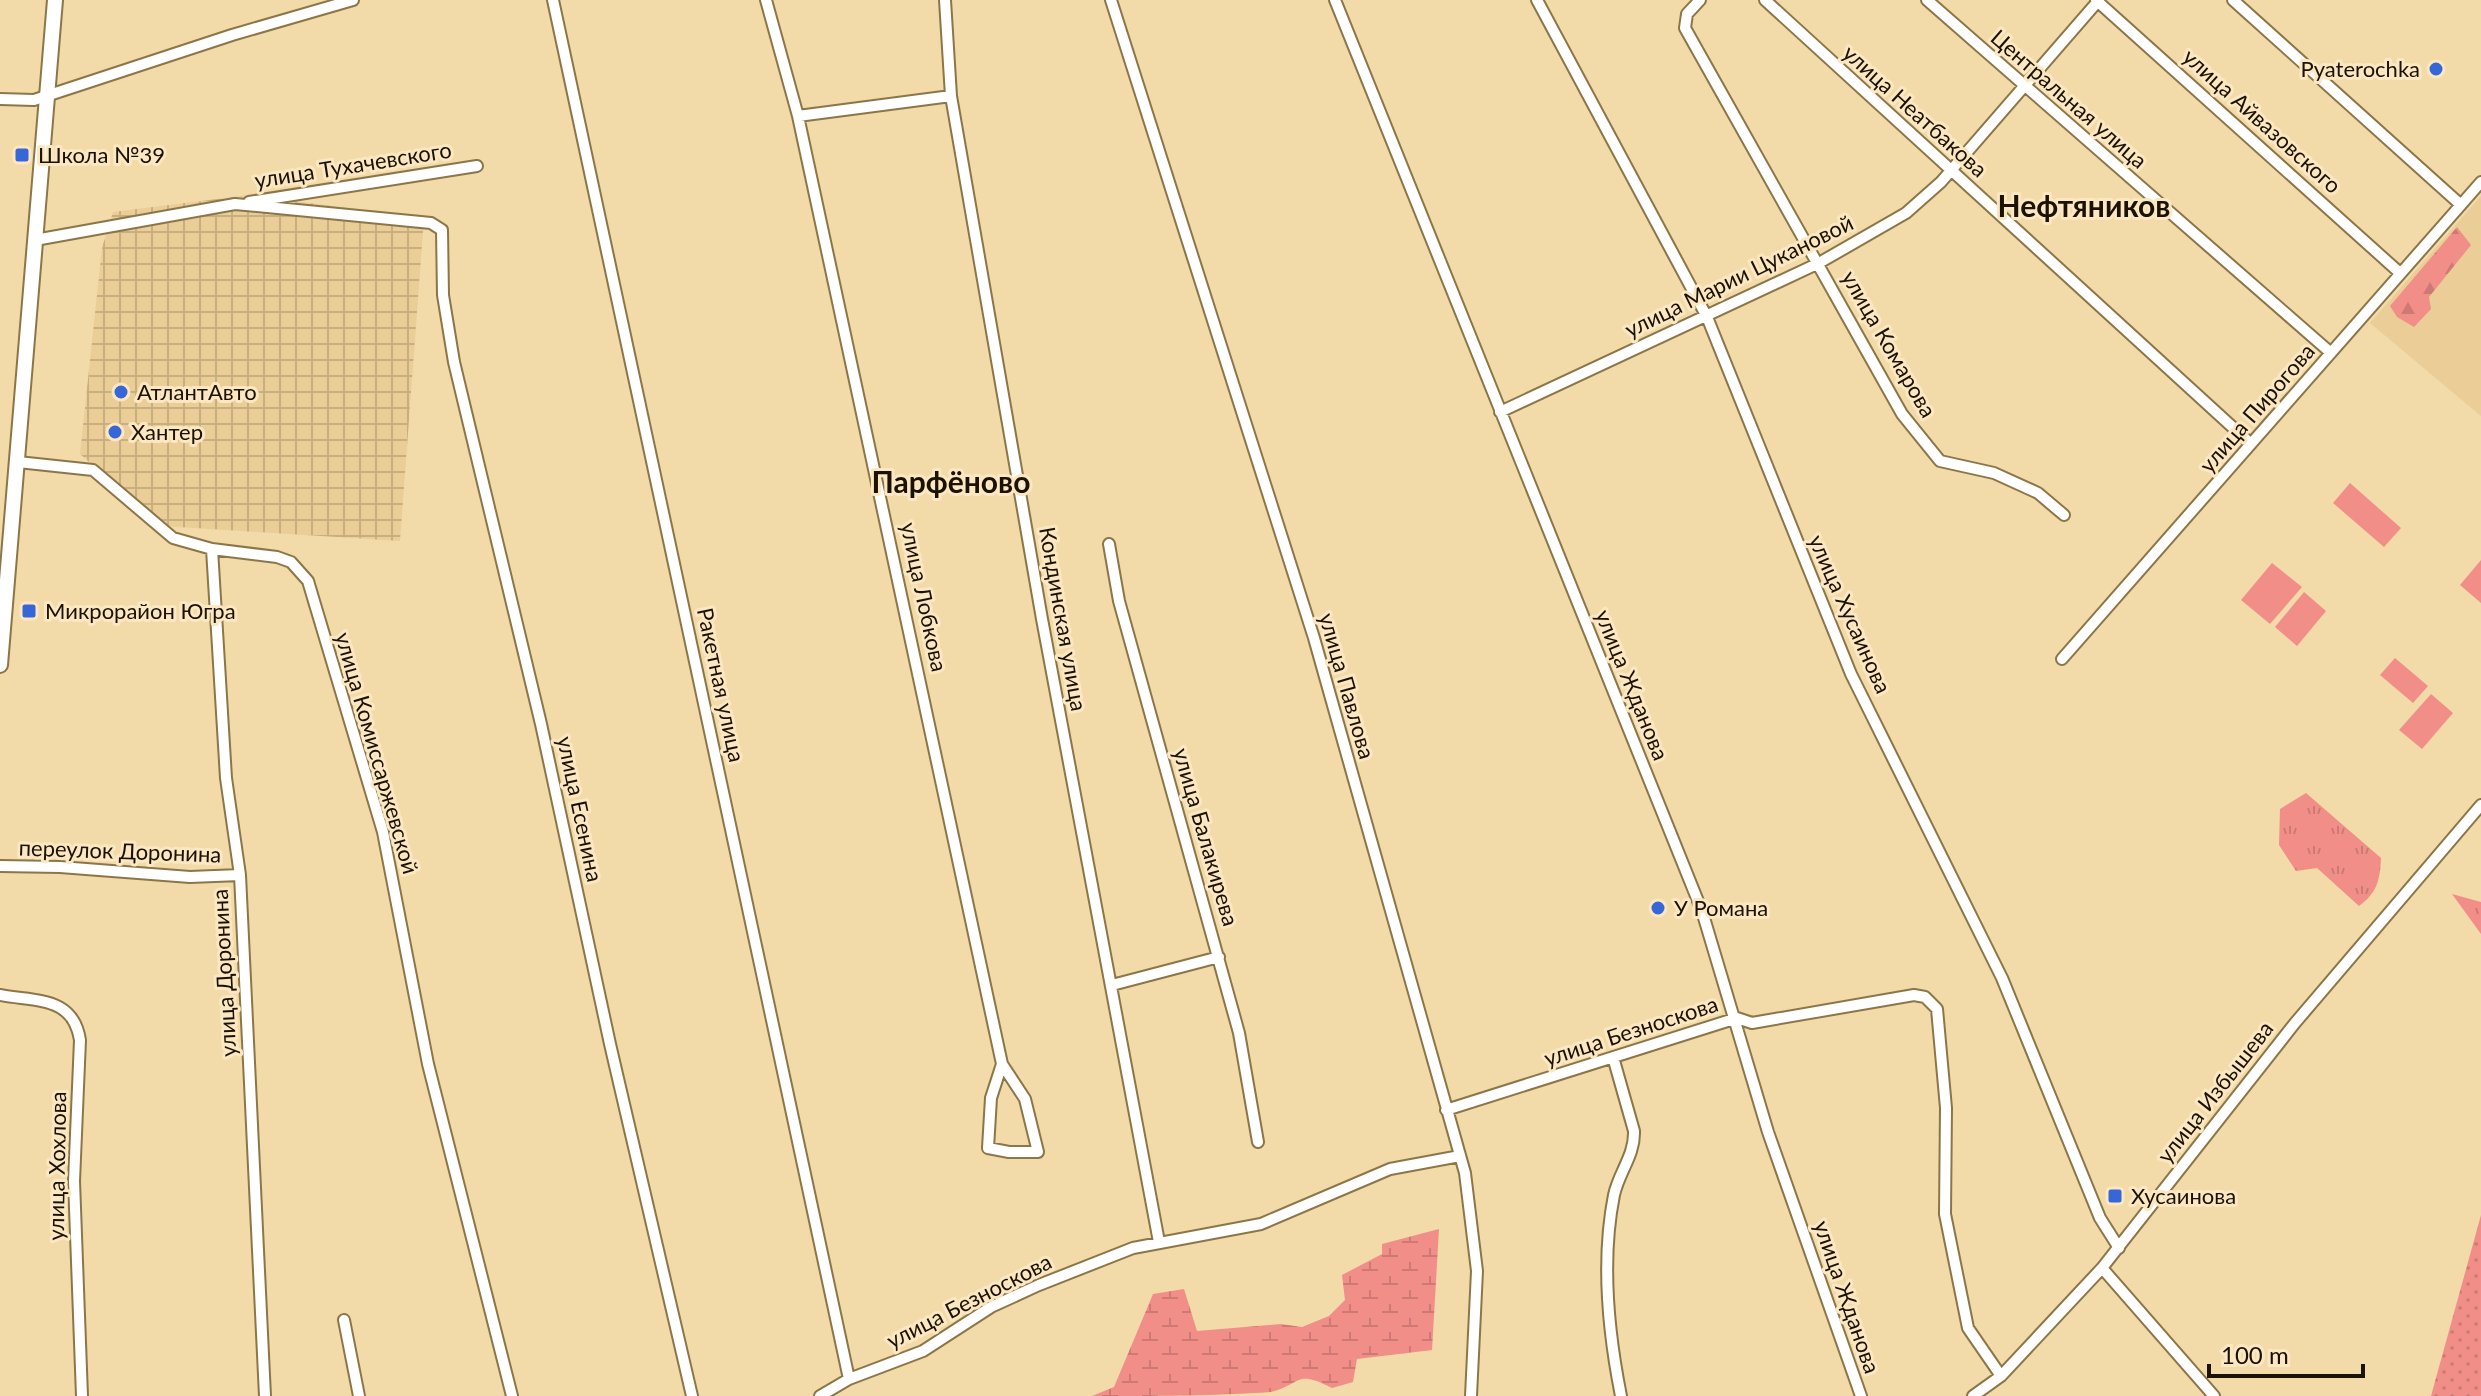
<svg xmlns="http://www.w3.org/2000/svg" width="2481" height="1396" font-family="Lato,sans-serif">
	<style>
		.built { fill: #eacd97 }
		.industrial { fill: url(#industrial-grid) }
		.grass { fill: url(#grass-tufts) }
		.forest { fill: url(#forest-firs) }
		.wetland { fill: url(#wetland-marsh) }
		.park { fill: #f18e88 }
		.garden { fill: url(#garden-dots) }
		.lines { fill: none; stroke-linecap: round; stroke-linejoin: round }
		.minor-casing { stroke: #8c7648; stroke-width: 14 }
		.major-casing { stroke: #8c7648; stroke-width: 18 }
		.minor { stroke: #fff; stroke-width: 10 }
		.major { stroke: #fff; stroke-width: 14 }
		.poi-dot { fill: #3766d6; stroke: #fbe7c1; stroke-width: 3 }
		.labels { text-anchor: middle; stroke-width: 6; stroke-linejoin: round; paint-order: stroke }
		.poi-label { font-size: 22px; fill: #1b1202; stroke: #fbe7c1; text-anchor: start }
		.street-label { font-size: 22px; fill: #1b1202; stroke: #fbe7c1 }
		.district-label { font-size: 30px; font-weight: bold; fill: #1b1202; stroke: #fbe7c1 }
	</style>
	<defs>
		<pattern id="industrial-grid" width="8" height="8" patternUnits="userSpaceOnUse" patternTransform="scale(2)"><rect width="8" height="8" fill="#eacd97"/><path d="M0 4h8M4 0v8" fill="none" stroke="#c8af80"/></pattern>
		<pattern id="grass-tufts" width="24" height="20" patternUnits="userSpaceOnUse" patternTransform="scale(2)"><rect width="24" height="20" fill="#f18e88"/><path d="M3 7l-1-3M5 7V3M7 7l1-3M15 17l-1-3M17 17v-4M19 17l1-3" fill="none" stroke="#ce7974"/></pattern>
		<pattern id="forest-firs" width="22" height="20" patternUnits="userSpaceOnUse" patternTransform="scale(2)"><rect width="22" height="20" fill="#f18e88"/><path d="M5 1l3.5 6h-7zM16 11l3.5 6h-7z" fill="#ce7974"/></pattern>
		<pattern id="wetland-marsh" width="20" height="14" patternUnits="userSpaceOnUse" patternTransform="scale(2)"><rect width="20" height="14" fill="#f18e88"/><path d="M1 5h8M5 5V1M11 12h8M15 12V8" fill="none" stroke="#ce7974"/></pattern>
		<pattern id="garden-dots" width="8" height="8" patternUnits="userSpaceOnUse" patternTransform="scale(2)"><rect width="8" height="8" fill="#f18e88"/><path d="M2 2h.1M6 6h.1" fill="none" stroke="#ce7974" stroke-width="1.8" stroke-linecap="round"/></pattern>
	</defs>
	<rect width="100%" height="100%" fill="#f2daa9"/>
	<path class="built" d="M2481 196V416L2370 323Z"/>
	<path class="industrial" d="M249 195 424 218 400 541 163 526 80 454 102 248 113 212Z"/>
	<path class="grass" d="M2306 793 2381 858C2380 880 2377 893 2359 906L2317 868 2296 871 2279 845 2280 809Z
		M2452 894 2481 902V934Z"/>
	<path class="forest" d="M2457 227 2471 245 2429 297 2431 309 2414 327 2397 317 2390 306Z"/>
	<path class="wetland" d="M1439 1229 1432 1350 1357 1359 1353 1382 1332 1388C1295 1369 1302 1384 1271 1392 1217 1396 1147 1396 1092 1396L1114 1387 1153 1294 1184 1289 1197 1331 1281 1324 1302 1327 1329 1316 1345 1300 1342 1275 1382 1254V1244Z"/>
	<path class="park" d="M2350 483 2401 528 2384 547 2333 503Z
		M2481 560V603L2460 585Z
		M2272 563 2302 587 2270 624 2241 600Z
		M2304 592 2326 611 2297 646 2275 627Z
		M2395 658 2428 686 2413 703 2380 675Z
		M2431 694 2453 713 2422 749 2399 730Z"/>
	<path class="garden" d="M2481 1215V1396H2431Z"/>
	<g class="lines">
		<defs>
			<path id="minor" d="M553 0 849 1379
				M766 0 798 116 1002 1064 1025 1099 1038 1152H1009L988 1148 991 1098 1002 1064
				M945 0 951 96 1042 619 1159 1242
				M1111 0 1314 638 1465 1173 1477 1271 1471 1396
				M1335 0 1702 911 1768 1132 1861 1396
				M1537 0 1707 317 1851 674 2002 978 2100 1218 2119 1248
				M1700 0 1687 14 1685 28 1902 414 1940 461 1994 473 2038 493 2064 515
				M1765 0 2251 444
				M1927 0 2331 353
				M2096 0 2400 273
				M2233 0 2461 205
				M0 99 34 100 232 35 353 0
				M798 116 951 96
				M249 202 477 166
				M35 240 235 204 431 223 442 230 443 295 454 362 541 724 610 1044 692 1396
				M1500 412 1819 263 1906 213 1941 182 2099 0
				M18 462 93 470 173 538 212 549 277 557 291 562 308 581 383 832 428 1064 512 1396
				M1109 544 1119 601 1239 1033 1258 1142
				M212 549 226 778 240 875 265 1396
				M2062 659 2481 182
				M0 866 60 867 190 877 240 875
				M1112 985 1219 957
				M0 995C37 1002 73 996 80 1040L74 1181 82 1396
				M1613 1057 1634 1131C1635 1155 1619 1172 1614 1195 1601 1260 1608 1331 1621 1396
				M1446 1110 1737 1018 1752 1023 1914 995 1925 997 1937 1009 1946 1108 1945 1214 1968 1328 2001 1376
				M2102 1268 2214 1396
				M344 1320 359 1396
				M820 1396 849 1379 923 1351 991 1307 1039 1285 1133 1248 1261 1224 1390 1169 1460 1156
				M1973 1396 2001 1376 2102 1268 2295 1023 2481 805"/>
			<path id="major" d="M0 665 55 0"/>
		</defs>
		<use href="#minor" class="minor-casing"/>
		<use href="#major" class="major-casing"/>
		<use href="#minor" class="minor"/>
		<use href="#major" class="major"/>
	</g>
	<g class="poi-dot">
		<circle cx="2436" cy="69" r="8"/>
		<rect x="14" y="147" width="16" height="16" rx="4"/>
		<circle cx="121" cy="392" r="8"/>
		<circle cx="115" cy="432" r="8"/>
		<rect x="21" y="603" width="16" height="16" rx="4"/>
		<circle cx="1658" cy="908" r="8"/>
		<rect x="2107" y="1188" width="16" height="16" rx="4"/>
	</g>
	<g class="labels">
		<g class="poi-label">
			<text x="2420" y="77" text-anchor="end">Pyaterochka</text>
			<text x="38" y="163">Школа №39</text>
			<text x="137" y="400">АтлантАвто</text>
			<text x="131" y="440">Хантер</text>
			<text x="45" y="619">Микрорайон Югра</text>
			<text x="1674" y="916">У Романа</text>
			<text x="2131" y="1204">Хусаинова</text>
		</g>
		<g class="street-label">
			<text transform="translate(2069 99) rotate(41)" y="8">Центральная улица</text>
			<text transform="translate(1915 111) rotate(42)" y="8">улица Неатбакова</text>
			<text transform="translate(2262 121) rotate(42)" y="8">улица Айвазовского</text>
			<text transform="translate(353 165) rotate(-9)" y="8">улица Тухачевского</text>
			<text transform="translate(1739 276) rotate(-26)" y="8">улица Марии Цукановой</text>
			<text transform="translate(1889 344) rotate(60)" y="8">улица Комарова</text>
			<text transform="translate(2257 408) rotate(-49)" y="8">улица Пирогова</text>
			<text transform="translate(924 597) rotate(78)" y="8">улица Лобкова</text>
			<text transform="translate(1850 614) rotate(66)" y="8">улица Хусаинова</text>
			<text transform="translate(1063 619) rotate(80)" y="8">Кондинская улица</text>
			<text transform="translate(721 685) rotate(78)" y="8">Ракетная улица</text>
			<text transform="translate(1632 685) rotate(68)" y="8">улица Жданова</text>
			<text transform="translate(1347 686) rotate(74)" y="8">улица Павлова</text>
			<text transform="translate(377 753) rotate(74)" y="8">улица Комиссаржевской</text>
			<text transform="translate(580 809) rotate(78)" y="8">улица Есенина</text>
			<text transform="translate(1206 837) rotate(74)" y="8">улица Балакирева</text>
			<text transform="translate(120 851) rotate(2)" y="8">переулок Доронина</text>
			<text transform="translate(224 973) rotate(-93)" y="8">улица Доронина</text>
			<text transform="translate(1631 1031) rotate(-18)" y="8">улица Безноскова</text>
			<text transform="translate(2215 1092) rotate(-52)" y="8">улица Избышева</text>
			<text transform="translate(57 1166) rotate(-89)" y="8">улица Хохлова</text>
			<text transform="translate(1847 1297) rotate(71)" y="8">улица Жданова</text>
			<text transform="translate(969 1301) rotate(-27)" y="8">улица Безноскова</text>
		</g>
		<g class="district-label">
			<text x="2084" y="217">Нефтяников</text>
			<text x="951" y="493">Парфёново</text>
		</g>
	</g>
	<path d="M2209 1364v12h154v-12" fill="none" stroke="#1b1202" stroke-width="4"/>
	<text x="2221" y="1364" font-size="24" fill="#1b1202" stroke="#fbe7c1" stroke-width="6" paint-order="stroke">100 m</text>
</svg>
